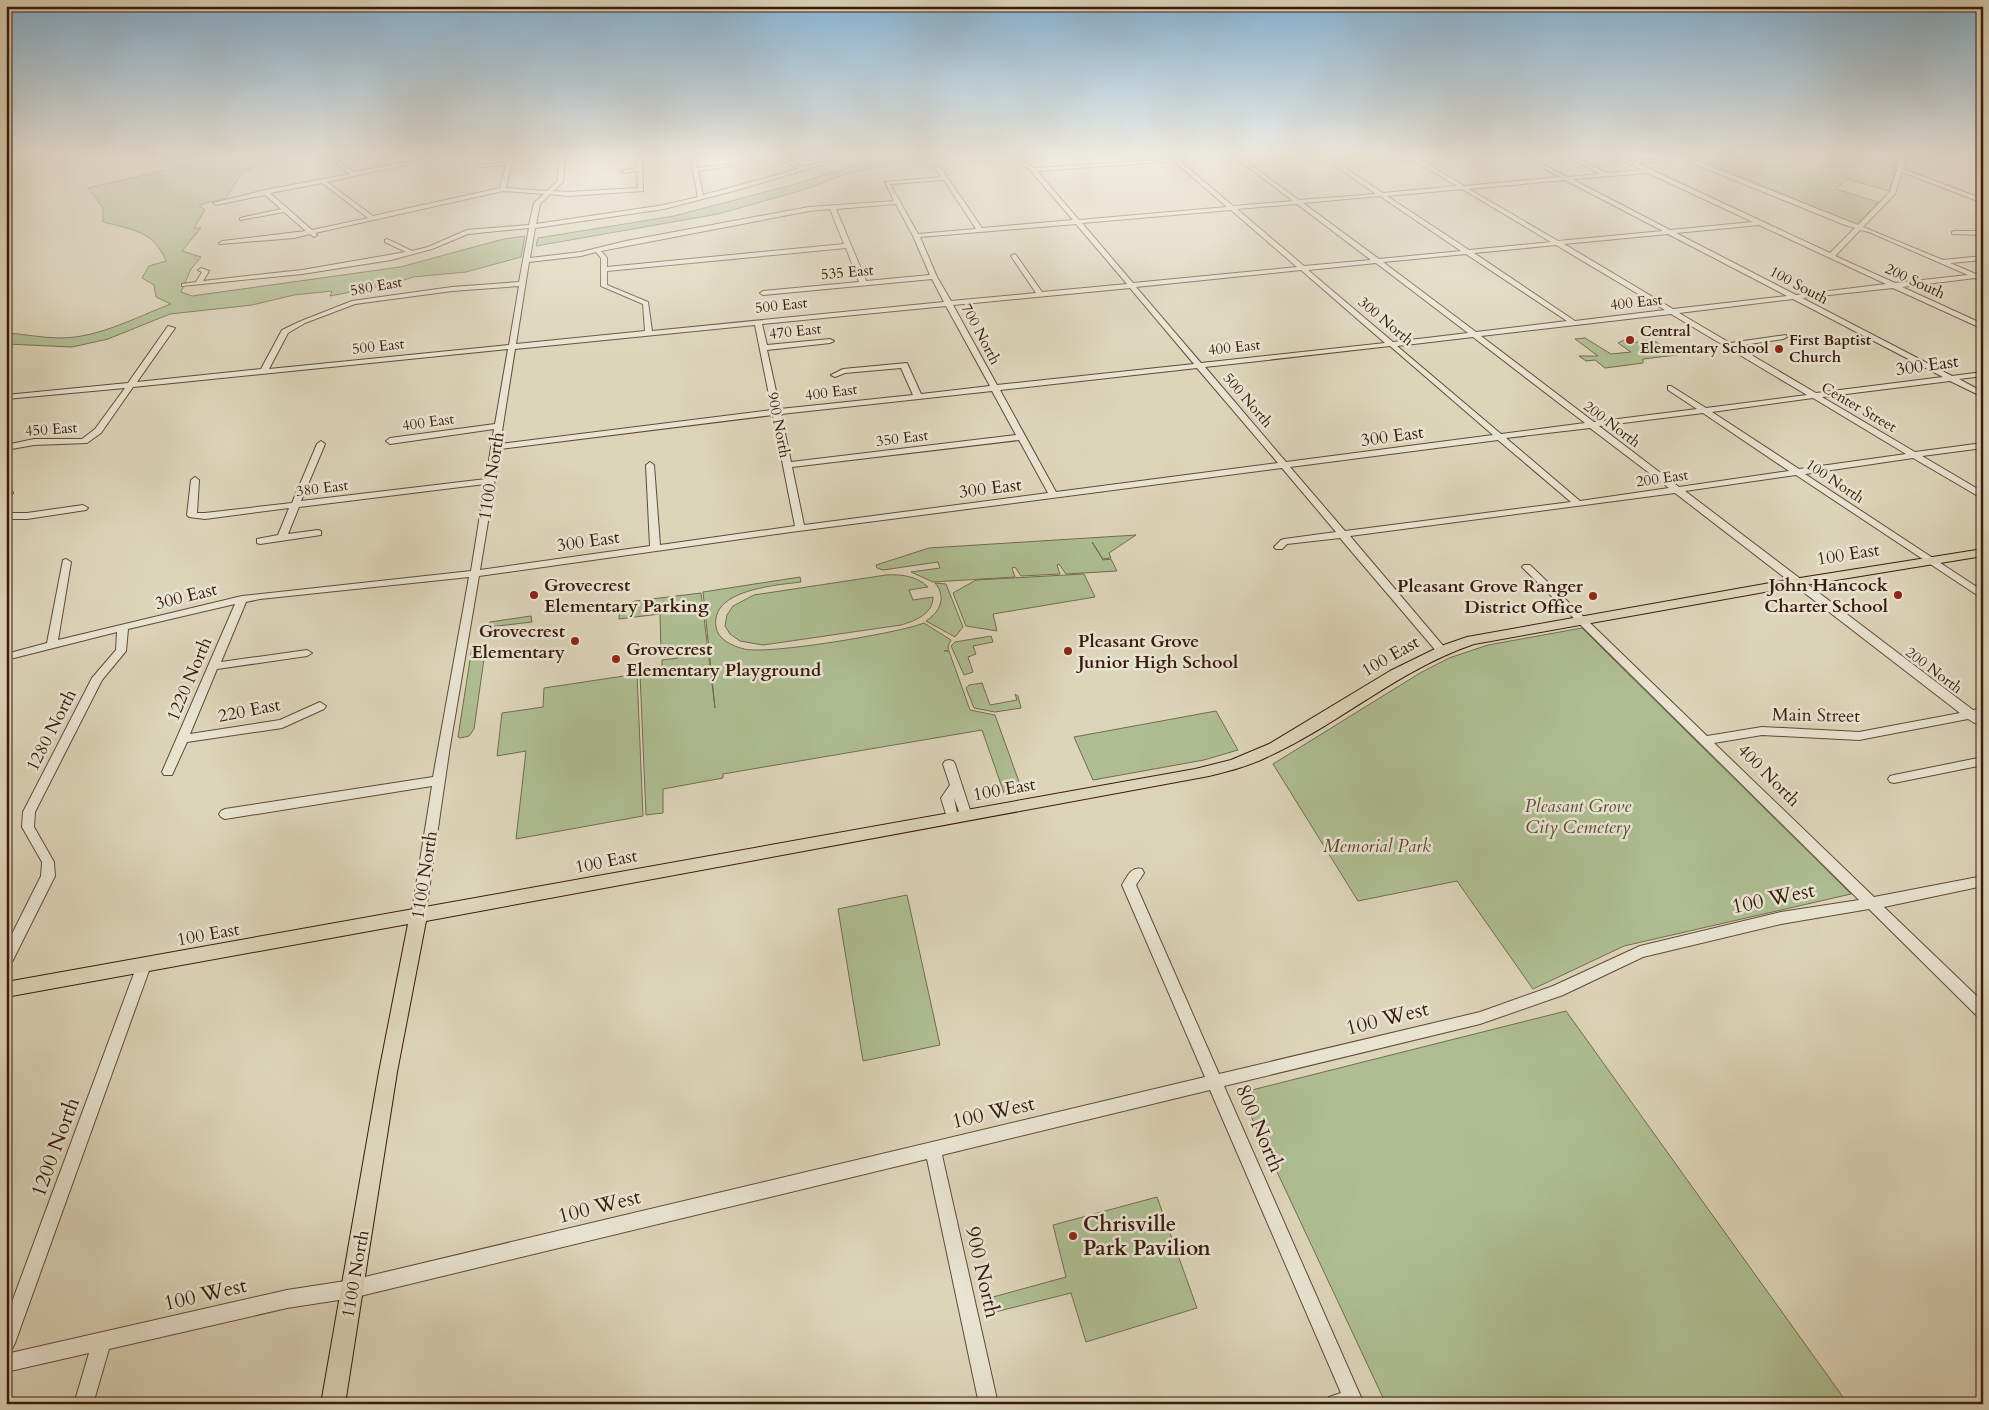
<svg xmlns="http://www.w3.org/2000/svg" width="1989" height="1410" font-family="Cardo,serif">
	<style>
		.green { fill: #aebe92; stroke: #736c4f }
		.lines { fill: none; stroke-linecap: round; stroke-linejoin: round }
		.minor-casing { stroke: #614a38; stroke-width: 2 }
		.major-casing { stroke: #381b0c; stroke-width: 2 }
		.minor { fill: #e9e4d2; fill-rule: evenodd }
		.major { fill: #ddd5ba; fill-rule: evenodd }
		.poi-dot { fill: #8f2418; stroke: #e9e4d2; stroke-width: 2 }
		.labels { text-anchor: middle; stroke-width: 5; stroke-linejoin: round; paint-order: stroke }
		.far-street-label { font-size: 15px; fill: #381b0c; stroke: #e9e4d2 }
		.far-poi-label { font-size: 15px; font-weight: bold; fill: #381b0c; stroke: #e9e4d2; text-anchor: start }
		.street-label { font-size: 18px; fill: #381b0c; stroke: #e9e4d2 }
		.poi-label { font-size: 18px; font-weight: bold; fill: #381b0c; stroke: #e9e4d2; text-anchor: start }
		.park-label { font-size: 18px; font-style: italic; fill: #5b4c34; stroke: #e9e4d2 }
		.near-street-label { font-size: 21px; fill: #381b0c; stroke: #e9e4d2 }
		.near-poi-label { font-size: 21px; font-weight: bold; fill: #381b0c; stroke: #e9e4d2; text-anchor: start }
	</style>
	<rect width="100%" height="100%" fill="#ddd5ba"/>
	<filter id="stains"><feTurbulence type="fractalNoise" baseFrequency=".004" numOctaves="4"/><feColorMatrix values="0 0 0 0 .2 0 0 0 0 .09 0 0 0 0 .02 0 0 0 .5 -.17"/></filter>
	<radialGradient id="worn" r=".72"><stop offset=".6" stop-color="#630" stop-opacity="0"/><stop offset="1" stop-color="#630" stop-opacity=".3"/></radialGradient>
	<path class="green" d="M223 157H285L243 171 226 198 199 205 205 210 194 228H201L182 251 201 257 191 269 181 292 192 296 400 267 504 239 525 236 521 257 466 272 413 277 392 284 330 296 332 291 294 295 252 305 170 314 108 339 72 347 6 344V333C24 334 43 338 60 338 99 338 136 317 171 304L156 297 154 285 142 278 149 266 166 261C154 231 131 229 103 222V208L88 188Z
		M899 157H923L846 174 803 190 718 214 536 246 538 238 674 216 792 185 849 167Z
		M1694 157H1898L1889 191 1847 179 1836 189 1878 202 1857 225Z
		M1585 338 1611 354 1631 352 1618 343 1626 339 1631 343 1653 340 1677 355 1643 359V363L1605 368 1595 360 1586 361 1579 356H1598L1575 339Z
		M1136 535 1109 553 1111 558 1103 559 1092 542 1103 560 1111 559 1117 571 1066 574 1059 564 1057 565 1060 574 1021 576 1015 567 1012 568 1015 577 933 582 911 572 940 568 938 562 883 570 877 568 876 565 929 548Z
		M1084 574 1095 597 993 614 997 631 966 626 953 593 976 580Z
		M886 575C901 574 917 576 928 587L909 590 913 600 933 597C933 614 915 621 901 625L763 645 740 641 730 634 725 626 727 615 733 606 754 595Z
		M800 577 801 582C778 585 710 589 716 627 718 640 733 646 744 649 768 655 899 633 924 623L951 640 948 646 949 650 944 651H949L970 710 995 715 1023 793 1005 796 982 730 723 774V778L663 789V813L646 815 640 674 662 670V660L678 658V650L661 653 660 614 619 619 620 607 635 601 701 593 715 708 703 592Z
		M935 583 946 584 963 627 955 637 926 621C940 612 947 597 935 583Z
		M531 616 532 622 489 627 490 622Z
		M1582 628 1609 655 1851 894 1624 946 1533 989 1457 881 1358 901 1273 764 1420 673 1449 658 1488 645Z
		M991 636 993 642 973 646 976 654 968 657 973 672 964 675 951 646 955 642Z
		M486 645 474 729 469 736 460 738 458 737 472 647Z
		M637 674 643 816 516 839 526 751 497 756 502 713 543 707 544 688Z
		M982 683 990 705 1017 700 1015 694 1018 696 1021 708 995 712 974 708 966 688 969 685Z
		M1216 711 1238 750 1204 760 1093 780 1074 737Z
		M907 895 940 1045 863 1061 838 909Z
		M1566 1011 1848 1404H1386L1240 1093Z
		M1157 1197 1197 1308 1086 1342 1071 1293 987 1314 982 1300 1066 1277 1053 1225Z"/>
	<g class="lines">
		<defs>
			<path id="minor" d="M332 157 355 172 433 157H441L327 182 373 216 500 188 506 165 481 167 478 165 506 162 508 157H513L506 188 547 191 557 182 560 157H565L563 182 553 191 568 192 638 188 637 171 624 173 621 171 637 168 636 157H642L643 191 568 196 550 194 540 204 536 224 664 205 698 197 690 157H695L697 168 730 164 733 166 698 171 703 195 799 169 777 157H782L804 167 841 157H848L737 190 664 209 535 228 530 258 581 252 626 241 809 207 894 201 885 182 941 177 937 170 931 169 933 166 941 168 982 228 1073 220 1031 171 1012 157H1017L1034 168 1209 157 1207 159 1180 161 1233 206 1293 201 1235 157H1240L1299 200 1376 194 1323 157H1328L1383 193 1457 186 1413 160 1397 162 1394 160 1417 157 1464 186 1560 177 1523 157H1528L1567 177 1600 174 1568 157H1573L1607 173 1642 170 1617 157H1622L1631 161 1689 157V158L1858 225 1890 192 1901 157H1906L1903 169 1983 199V203L1902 172 1895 194 1863 227 1943 260 1983 256V260L1950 263 1983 277V281L1975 278 1902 287 1983 324V329L1893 288 1802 298 1952 376 1983 372V376L1959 379 1983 392V397L1950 381 1822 397 1915 452 1983 443V448L1922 456 1983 492V499L1913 458 1805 474 1983 591V599L1796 475 1685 491 1973 710 1983 708V716H1981L1983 718V728L1968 719 1859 740 1762 735 1714 743 1874 897 1983 876V886L1884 907 1983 1002V1018L1978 1017 1869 909 1781 924 1643 957 1563 995 1480 1024 1224 1086 1364 1404H1327L1329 1397 1341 1393 1210 1090 942 1155 998 1404H979L927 1159 352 1298 287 1308 109 1349 93 1404H74L89 1353 6 1372V1354L287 1290 352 1280 1205 1077 1122 885C1127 877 1131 866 1142 869L1144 873 1136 885 1219 1074 1480 1012 1553 986 1640 946 1781 912 1859 900 1524 569 1522 567 1524 565H1530L1707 736 1762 727 1859 732 1960 713 1675 493 1350 536 1445 648 1446 650 1445 652H1437L1340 538 1287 544 1282 549H1276L1274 547 1281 540 1284 539 1336 532 1282 468 791 532 479 576 450 746 425 917 423 921 418 922 413 921 411 917 432 786 225 819 221 817 219 814 221 811 225 809 433 777 469 577 260 599 246 602 221 662 307 650 312 653 307 656 217 669 190 734 280 720 320 702 326 706 324 709 282 728 187 742 172 775H164L162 772 235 604 128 629 126 651 102 680 35 812 34 827 54 862 55 876 11 964 6 966V946L41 876 42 862 22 827 23 812 92 678 116 650 117 632 6 660V654L47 643 63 560 66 559 71 562 58 640 242 596 471 571 485 484 299 507 288 534 318 530 321 531V535L260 544 257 543V539L278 535 289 508 205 519 189 517 187 515 191 480 195 477 199 480 197 513H205L292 503 317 444 321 441 325 444 301 501 486 479 494 429 390 444 386 441 390 438 495 424 508 349 133 387 101 433 87 443 34 445 6 450V445L34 439H82L95 429 125 388 6 399V395L128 383 168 326 175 328 137 382 261 369 282 330 301 321 352 301 452 287 519 282 529 228 468 234 432 249 391 260 302 274 182 286V284L196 282 202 272 198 270 201 268 209 271 203 281 302 270 406 252 385 242V240L387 239 412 251 428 247 467 230 529 225 534 203 544 194 503 191 315 233 317 235 314 237 310 234 294 238 220 244 219 243 222 241 306 231 284 212 240 220V218L281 209 265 195 216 205 213 203 265 190 350 174 330 159V157ZM1682 159 1845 225 1855 228 1830 253 1637 163ZM1174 161 1227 207 1079 220 1037 171ZM1648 173 1753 222 1670 230 1572 179ZM944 180 976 229 918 234 890 184ZM1565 180 1663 231 1558 241 1469 189ZM322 183 368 218 312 230 270 193ZM1462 189 1551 242 1469 250 1387 196ZM1380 196 1461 251 1379 259 1303 203ZM896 204 913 236 930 275 866 281 836 209ZM1297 204 1371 260 1304 266 1237 209ZM830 209 844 244 607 267V258L601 251 809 211ZM1231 210 1297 267 1133 283 1082 223ZM1076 224 1127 284 1042 292 1016 255 1014 254 1011 256 1036 293 951 301 937 277 920 237ZM1759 225 1886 284 1796 295 1676 233ZM1860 230 1869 232 1968 275 1895 283 1835 256ZM1668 234 1787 296 1673 309 1564 244ZM1556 245 1665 310 1575 321 1474 253ZM846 248 859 282 763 291 760 293 763 295 932 279 944 302 652 331 648 302 607 285V271ZM596 252 601 258V286L643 304 645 331 516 344 529 262 581 256ZM1466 254 1567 321 1476 332 1383 262ZM1376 263 1468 333 1393 342 1308 270ZM1301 270 1385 343 1201 363 1136 287ZM519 286 509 345 269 369 288 333 305 323 355 304 452 291ZM1130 288 1194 364 997 385 953 305ZM1793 299 1943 377 1816 393 1736 346 1783 339 1787 337 1786 335 1730 343 1679 313ZM946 306 990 386 921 394 907 363 843 369 831 375 835 377 845 373 901 368 913 395 780 409 767 350 830 343 834 341 830 339 767 345 762 324ZM1671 314 1807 395 1706 408 1671 386H1668V390L1697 409 1594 422 1481 336ZM755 325 772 410 500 444 515 349ZM1473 337 1585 423 1501 434 1397 346ZM1390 346 1493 435 1286 462 1205 367ZM1197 368 1278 463 1056 492 1000 390ZM992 391 1016 435 791 462 781 414ZM1813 398 1906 454 1799 469 1712 412ZM1703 413 1789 471 1679 487 1599 426ZM773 415 795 526 660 545 654 465 650 462 646 465 650 546 480 570 500 449ZM1590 428 1669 488 1580 501 1506 438ZM1019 440 1048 493 804 525 792 467ZM1498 440 1571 502 1345 531 1290 467Z
				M1954 231H1983V235L1952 234V232Z
				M6 485 9 486 13 493 6 499Z
				M83 505 88 508 86 510 27 519H6V513H27Z
				M1983 757V765L1894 783 1890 782 1888 779 1890 776 1894 775Z
				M949 760 953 761 955 764 972 816 970 819H962L954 798 958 818 956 821H948L941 798 950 785 943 764 945 761Z
				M144 959 149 961 151 965 15 1343 12 1349 6 1352V1318L137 965 139 961Z"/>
			<path id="major" d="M1983 549V556L1781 589 1474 644C1396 671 1340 724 1267 757 1249 766 1229 771 1209 776L426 921 397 1072 345 1404H321L379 1072 408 924 6 997V982L1195 769 1231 760 1269 744 1390 671 1441 646 1467 637 1781 581Z"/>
		</defs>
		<use href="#minor" class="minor-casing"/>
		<use href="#major" class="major-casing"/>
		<use href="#minor" class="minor"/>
		<use href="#major" class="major"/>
	</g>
	<linearGradient id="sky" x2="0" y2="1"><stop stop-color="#87b5d6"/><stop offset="0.44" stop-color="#f0ece0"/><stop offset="1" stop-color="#f0ece0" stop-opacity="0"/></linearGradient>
	<rect width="1989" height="354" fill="url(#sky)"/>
	<g class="poi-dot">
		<circle cx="1630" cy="340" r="5"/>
		<circle cx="1779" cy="349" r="5"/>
		<circle cx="534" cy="595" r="5"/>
		<circle cx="1898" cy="595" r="5"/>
		<circle cx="1593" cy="596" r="5"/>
		<circle cx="575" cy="641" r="5"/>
		<circle cx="1068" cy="651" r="5"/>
		<circle cx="616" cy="659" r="5"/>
		<circle cx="1073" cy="1236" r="5"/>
	</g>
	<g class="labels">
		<g class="far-street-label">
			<text transform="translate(847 272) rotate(-5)" y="5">535 East</text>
			<text transform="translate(1915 281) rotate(25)" y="5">200 South</text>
			<text transform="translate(1799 285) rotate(28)" y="5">100 South</text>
			<text transform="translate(376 286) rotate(-10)" y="5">580 East</text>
			<text transform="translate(1636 302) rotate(-6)" y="5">400 East</text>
			<text transform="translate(781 305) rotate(-6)" y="5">500 East</text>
			<text transform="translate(1386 321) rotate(40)" y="5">300 North</text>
			<text transform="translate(795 331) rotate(-6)" y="5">470 East</text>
			<text transform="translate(981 334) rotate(62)" y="5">700 North</text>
			<text transform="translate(378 346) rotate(-6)" y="5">500 East</text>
			<text transform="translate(1234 347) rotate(-6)" y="5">400 East</text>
			<text transform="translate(831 392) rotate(-7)" y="5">400 East</text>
			<text transform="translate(1248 400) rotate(49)" y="5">500 North</text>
			<text transform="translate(1859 407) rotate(30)" y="5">Center Street</text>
			<text transform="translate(428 422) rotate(-8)" y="5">400 East</text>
			<text transform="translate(1612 424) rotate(37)" y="5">200 North</text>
			<text transform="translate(779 425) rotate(79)" y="5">900 North</text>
			<text transform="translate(51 429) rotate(-4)" y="5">450 East</text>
			<text transform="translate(902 438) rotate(-7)" y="5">350 East</text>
			<text transform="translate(1662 478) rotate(-8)" y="5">200 East</text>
			<text transform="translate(1835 481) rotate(34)" y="5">100 North</text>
			<text transform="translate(322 488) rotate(-7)" y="5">380 East</text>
			<text transform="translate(1934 670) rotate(37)" y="5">200 North</text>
		</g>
		<g class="far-poi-label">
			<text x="1640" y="336">Central<tspan x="1640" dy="17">Elementary School</tspan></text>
			<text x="1789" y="345">First Baptist<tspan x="1789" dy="17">Church</tspan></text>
		</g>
		<g class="street-label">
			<text transform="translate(1927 365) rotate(-8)" y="6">300 East</text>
			<text transform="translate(1392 436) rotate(-8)" y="6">300 East</text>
			<text transform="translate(491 476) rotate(-81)" y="6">1100 North</text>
			<text transform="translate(990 488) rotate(-7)" y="6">300 East</text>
			<text transform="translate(588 541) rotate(-8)" y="6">300 East</text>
			<text transform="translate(1848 554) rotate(-9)" y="6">100 East</text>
			<text transform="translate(186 596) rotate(-14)" y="6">300 East</text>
			<text transform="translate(1390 656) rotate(-30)" y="6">100 East</text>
			<text transform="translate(189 679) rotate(-67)" y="6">1220 North</text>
			<text transform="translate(249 710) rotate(-11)" y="6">220 East</text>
			<text transform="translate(1816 715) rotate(1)" y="6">Main Street</text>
			<text transform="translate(51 730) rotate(-63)" y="6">1280 North</text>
			<text transform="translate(1769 775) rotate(45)" y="6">400 North</text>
			<text transform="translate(1004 789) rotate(-10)" y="6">100 East</text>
			<text transform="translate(606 861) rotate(-11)" y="6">100 East</text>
			<text transform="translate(424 875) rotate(-81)" y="6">1100 North</text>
			<text transform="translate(208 934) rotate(-10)" y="6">100 East</text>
			<text transform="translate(355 1274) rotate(-80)" y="6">1100 North</text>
		</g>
		<g class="poi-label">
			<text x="544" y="591">Grovecrest<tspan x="544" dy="21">Elementary Parking</tspan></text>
			<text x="1888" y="591" text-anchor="end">John Hancock<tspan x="1888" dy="21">Charter School</tspan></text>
			<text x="1583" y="592" text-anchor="end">Pleasant Grove Ranger<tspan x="1583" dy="21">District Office</tspan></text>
			<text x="565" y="637" text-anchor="end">Grovecrest<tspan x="565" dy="21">Elementary</tspan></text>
			<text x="1078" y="647">Pleasant Grove<tspan x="1078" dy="21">Junior High School</tspan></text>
			<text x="626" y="655">Grovecrest<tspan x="626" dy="21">Elementary Playground</tspan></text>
		</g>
		<g class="park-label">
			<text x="1578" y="812">Pleasant Grove<tspan x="1578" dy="21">City Cemetery</tspan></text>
			<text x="1377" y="852">Memorial Park</text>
		</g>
		<g class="near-street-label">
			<text transform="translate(1773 898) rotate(-12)" y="7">100 West</text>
			<text transform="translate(1387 1018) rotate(-14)" y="7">100 West</text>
			<text transform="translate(993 1112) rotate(-13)" y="7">100 West</text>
			<text transform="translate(1260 1128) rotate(67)" y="7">800 North</text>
			<text transform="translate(55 1147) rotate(-70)" y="7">1200 North</text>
			<text transform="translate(599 1206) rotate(-14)" y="7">100 West</text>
			<text transform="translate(983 1272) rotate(77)" y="7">900 North</text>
			<text transform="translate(205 1294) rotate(-13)" y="7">100 West</text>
		</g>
		<g class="near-poi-label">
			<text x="1083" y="1231">Chrisville<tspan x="1083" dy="24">Park Pavilion</tspan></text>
		</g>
	</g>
	<rect width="1989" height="1410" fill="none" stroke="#ddd5ba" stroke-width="25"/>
	<rect x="8" y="8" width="1974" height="1395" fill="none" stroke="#381b0c" stroke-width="2.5"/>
	<rect x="12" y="12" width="1964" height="1385" fill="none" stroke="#381b0c"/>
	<rect width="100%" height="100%" filter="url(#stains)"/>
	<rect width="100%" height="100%" fill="url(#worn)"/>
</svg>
